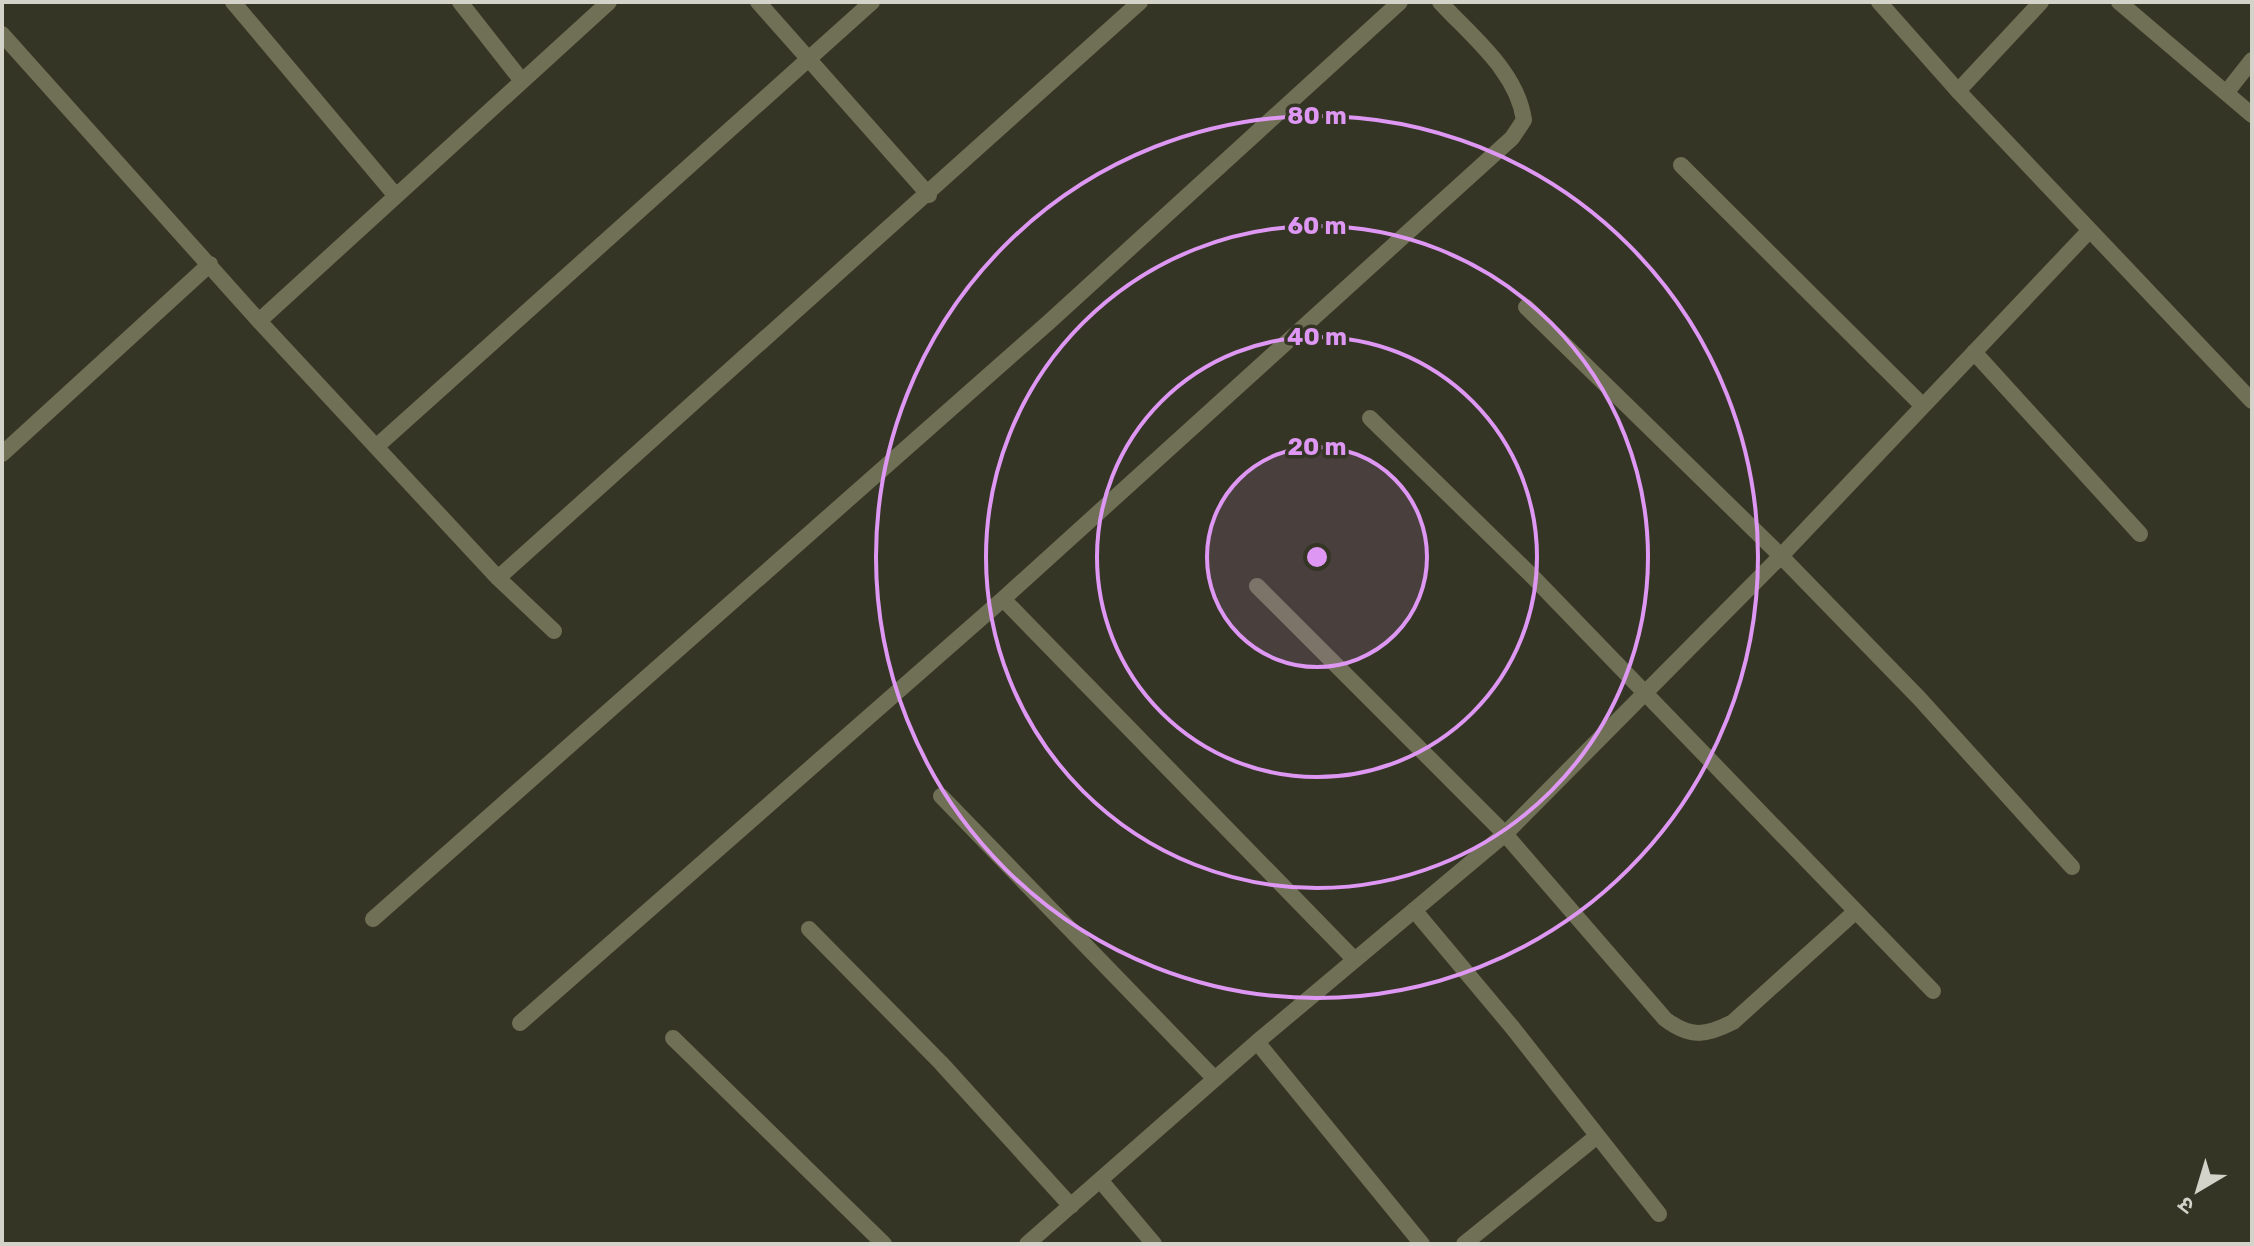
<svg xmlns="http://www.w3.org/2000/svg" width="2254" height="1246" font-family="Rubik,'Noto Sans Devanagari',sans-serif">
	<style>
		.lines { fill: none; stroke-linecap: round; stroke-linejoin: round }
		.lane { stroke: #707056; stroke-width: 16 }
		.street { stroke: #707056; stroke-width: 16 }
		.ring { fill: none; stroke: #de98f3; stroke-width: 4 }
		.centre { fill: #de98f3; stroke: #353525; stroke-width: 4 }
		.ring-label { font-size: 24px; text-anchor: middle; font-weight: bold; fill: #de98f3; stroke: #353525; stroke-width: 7; stroke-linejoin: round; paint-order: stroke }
	</style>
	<rect width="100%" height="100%" fill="#353525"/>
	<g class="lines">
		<path class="lane" d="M2119 2 2252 115
			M1958 91 2041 2
			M2226 93 2252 60"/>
		<path class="street" d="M233 2 396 196
			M460 2 522 81
			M758 2 929 195
			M1879 2 1958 91 2252 401
			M2 34 259 321 498 578 554 631
			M1681 165 1923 406
			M1526 307 1781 556 1919 698 2072 867
			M259 321 609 2
			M1974 352 2140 534
			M1370 418 1533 577 1933 991
			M377 446 872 2
			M2 454 210 264
			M498 578 1140 2
			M1257 586 1505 834 1665 1019C1690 1038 1706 1036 1733 1022L1856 911
			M1003 599 1355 960
			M941 796 1215 1079
			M1414 910 1512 1027 1659 1214
			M373 919 1049 322 1400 2
			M809 929 941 1063 1071 1206
			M520 1023 1003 599 1512 138 1524 120C1517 71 1472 37 1440 2
			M673 1038 884 1244
			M1257 1042 1422 1244
			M1100 1180 1154 1244
			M1027 1244 1257 1042 1505 834 1781 556 2090 230
			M1464 1244 1596 1137"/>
	</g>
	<circle cx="1317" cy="557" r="110" fill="#de98f3" fill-opacity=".12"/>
	<g class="ring">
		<circle cx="1317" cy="557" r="110"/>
		<circle cx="1317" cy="557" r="220"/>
		<circle cx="1317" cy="557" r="331"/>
		<circle cx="1317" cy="557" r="441"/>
	</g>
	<circle cx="1317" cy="557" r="12" class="centre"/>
	<g class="ring-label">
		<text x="1317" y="124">80 m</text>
		<text x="1317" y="234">60 m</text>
		<text x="1317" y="345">40 m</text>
		<text x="1317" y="455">20 m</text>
	</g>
	<rect width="2254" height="1246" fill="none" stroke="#d3d3c9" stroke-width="8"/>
	<g transform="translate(2198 1190) rotate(218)" stroke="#353525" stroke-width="6" paint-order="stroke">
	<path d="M0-6L14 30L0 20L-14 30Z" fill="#d3d3c9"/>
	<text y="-12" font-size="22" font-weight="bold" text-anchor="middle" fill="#d3d3c9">उ</text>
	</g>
</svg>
